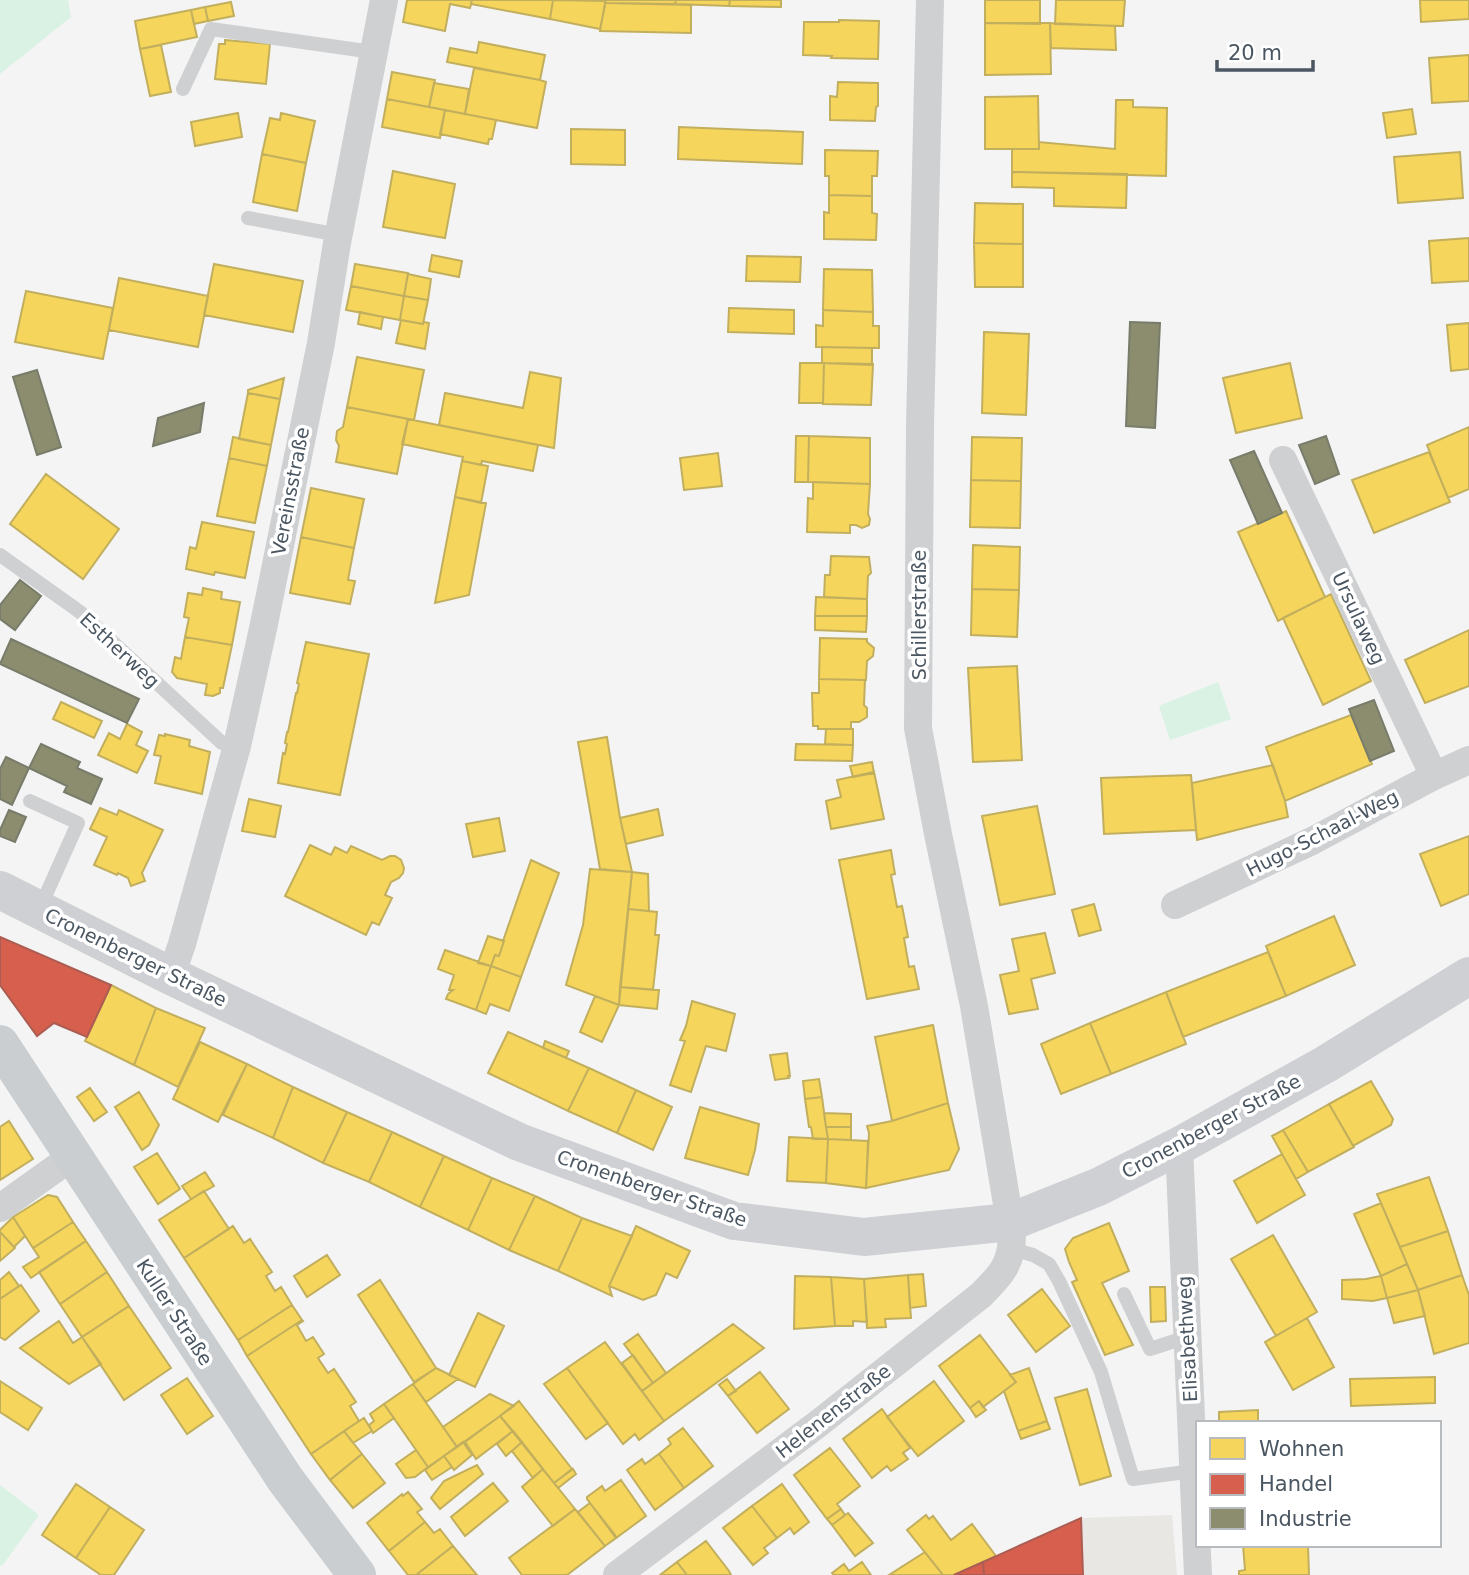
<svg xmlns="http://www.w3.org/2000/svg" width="1469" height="1575" font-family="'DejaVu Sans',sans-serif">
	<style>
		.commercial { fill: #e8e7e3 }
		.green { fill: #d9f2e3 }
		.homes { fill: #f6d55c; stroke: #c2af5e; stroke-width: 2 }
		.shops { fill: #d6604d; stroke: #ac5d53; stroke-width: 2 }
		.industry { fill: #8c8c6e; stroke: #787c6a; stroke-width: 2 }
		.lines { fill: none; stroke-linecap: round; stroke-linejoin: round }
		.lane { stroke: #ced0d2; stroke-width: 14 }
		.street { stroke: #ced0d2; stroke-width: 28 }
		.secondary { stroke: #ced0d4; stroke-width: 38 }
		.primary { stroke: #caced1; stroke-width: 38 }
		.labels { text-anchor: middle; stroke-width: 7; stroke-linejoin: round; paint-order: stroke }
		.street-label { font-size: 19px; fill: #4a5661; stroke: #fff }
	</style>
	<rect width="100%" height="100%" fill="#f4f4f4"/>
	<path class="commercial" d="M1172 1515 1177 1575H958L1081 1518Z"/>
	<path class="green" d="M0 0H68L71 17 0 74Z
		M1218 682 1231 719 1170 740 1159 706Z
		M0 1485 39 1515 2 1566 0 1565Z"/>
	<path class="homes" d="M407 0H472L470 8 450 4 445 31 403 22Z
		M472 0H553L550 19 471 4Z
		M553 0 606 1 600 29 550 19Z
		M676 0H730L729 6 675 4Z
		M676 0 675 4 605 3 606 0Z
		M730 0H781V7L729 6Z
		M985 0H1040V24L985 23Z
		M1056 0H1125L1123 26 1055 24Z
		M1420 0H1469V19L1421 22Z
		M231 2 234 16 208 21 205 7Z
		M605 3 691 5V33L600 31Z
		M205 7 208 21 194 24 191 10Z
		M191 10 197 37 140 49 135 21Z
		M839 20 879 21 878 59 831 58 832 56 803 55 804 22H839Z
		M985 23H1050L1051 74 985 75Z
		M1050 23 1115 26 1116 50 1051 48Z
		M225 40 270 44 266 84 215 79 219 44H225Z
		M479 42 545 55 540 80 447 62 450 48 477 53Z
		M161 45 171 92 150 96 140 49Z
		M1469 55V101L1432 103 1429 58Z
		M474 68 540 80 546 82 537 128 465 114Z
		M392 72 435 80 429 107 387 99Z
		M838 82 878 83V106L876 107 875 121 830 120V96L837 97Z
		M434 83 469 89 465 114 429 107Z
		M1038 96 1039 149H985V97Z
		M387 99 445 110 440 138 382 127Z
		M1116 100H1133V107L1167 108 1166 176 1012 172V149H1039V142L1115 149Z
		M1412 109 1416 134 1387 138 1383 113Z
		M445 110 496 120 492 139H489L488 144 440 134Z
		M238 113 242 137 195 146 191 122Z
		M281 113 315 121 306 163 262 154 270 118 280 120Z
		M679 127 803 132 802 164 678 159Z
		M571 129 625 130V165L571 164Z
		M825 150 878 151 877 176H872V196L829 195V176H825Z
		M1460 152 1463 198 1398 203 1394 157Z
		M262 154 306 163 297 211 253 202Z
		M393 171 455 184 445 238 383 227Z
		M1012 172 1127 174 1126 208 1054 206V188L1012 187Z
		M829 195 872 196V213L877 214 876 240 824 239V212L829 213Z
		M975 203 1023 204V244L974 243Z
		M1469 238V281L1432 283 1429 241Z
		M974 243 1023 244V287H975Z
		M432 255 462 261 459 277 429 271Z
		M747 256 801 257 800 282 746 281Z
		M214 264 303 281 293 332 204 315Z
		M355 264 408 273 404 296 351 286Z
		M824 269 872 270 873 312 823 310Z
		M408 274 431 279 428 300 404 296Z
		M119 278 208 296 198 347 109 330Z
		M351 286 404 296 400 320 346 310Z
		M26 291 113 308 103 359 15 342Z
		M404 296 428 300 423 324 400 320Z
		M729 308 794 310V334L728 332Z
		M823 310 873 312V326H879V348L816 347V325L823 326Z
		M360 312 383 317 381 329 358 324Z
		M401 320 423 324 424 322 429 323 425 349 396 343Z
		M1469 323V369L1451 371 1447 325Z
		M984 332 1029 334 1026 415 982 413Z
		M822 347 872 348V365L822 363Z
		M357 357 424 370 414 420 347 407Z
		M800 363H824L823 403H799Z
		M824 363 873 364 871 405 823 404Z
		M1290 363 1302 418 1236 433 1223 378Z
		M530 372 561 378 554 448 439 425 445 393 523 408Z
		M284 378 280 399 248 393V390Z
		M248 393 280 399 271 445 239 439Z
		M347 407 408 419 397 474 336 462 339 446 336 440 337 431 343 427Z
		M408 419 538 445 533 471 482 461 481 465 462 461 463 457 402 444Z
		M1469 427V489L1448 498 1427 445Z
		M796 436H809L808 482H795Z
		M809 436 870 438V484L808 482Z
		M233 437 271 445 267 466 229 458Z
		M972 437 1022 438 1021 481 971 480Z
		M1429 452 1450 502 1374 533 1352 480Z
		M718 453 722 486 684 490 680 458Z
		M229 458 267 466 255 523 217 516Z
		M462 461 488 466 481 503 455 497Z
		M46 474 119 529 83 579 10 524Z
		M971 480 1021 481 1020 528 970 527Z
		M813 482 870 484 868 514 870 519 869 525 862 528 856 525H850V533L807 532 808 498 813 499Z
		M311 488 364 499 354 548 301 537Z
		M455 497 486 503 469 595 435 603Z
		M1286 511 1325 597 1278 621 1238 532Z
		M202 522 254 532 245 578 215 572 214 575 186 569 190 547 196 549Z
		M301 537 354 548 348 580 355 581 350 604 290 593Z
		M973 545 1020 547 1019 590 972 589Z
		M831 556 869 557 871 573 868 576 867 599 824 597 825 575H830Z
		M203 588 222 592 221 599 240 602 232 645 185 637 189 618 184 617 188 593 202 595Z
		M972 589 1019 590 1017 637 971 635Z
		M1331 594 1371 681 1323 705 1283 618Z
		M816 597 867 599V616H815Z
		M815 616H867L866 632 815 630Z
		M1469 630V686L1425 703 1405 660Z
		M185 637 232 645 223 688H220V693L213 696 205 695 207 684 177 678 172 672 175 657 181 659Z
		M820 638 867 639V642L874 648 873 656 867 661 866 680 819 679Z
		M306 642 369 654 340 795 278 783 283 753 285 754 287 744 285 743 287 732H288L296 693H297L299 684 297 683Z
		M1017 666 1022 760 973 762 968 668Z
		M819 679 865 680 864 705 867 708V717L859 722H851V729H818V726H813L812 693H819Z
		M61 702 102 721 94 738 53 719Z
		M1351 715 1372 764 1285 801 1266 747Z
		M127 724 142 732 136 745 148 751 137 773 98 755 109 733 120 739Z
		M826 729H853V745L825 744Z
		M165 734 190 740 189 746 210 752 202 794 155 783 161 756 154 755 159 735 165 736Z
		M607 737 620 818 632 872 600 869 578 742Z
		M796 744 853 745 852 761 795 760Z
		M872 762 874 773 853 777 850 766Z
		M1273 765 1285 801 1288 817 1197 840 1192 783Z
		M874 772 884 819 831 829 826 801 841 797 837 780Z
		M1191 775 1196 830 1104 834 1101 778Z
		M249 799 281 806 275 837 242 831Z
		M1037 806 1055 894 1000 905 982 816Z
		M100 808 117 815 119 810 163 830 142 873 145 881 131 886 128 878 118 873 117 875 94 865 107 837 90 829Z
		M658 809 663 835 626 844 620 818Z
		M499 818 505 851 473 857 466 824Z
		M1469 836V894L1441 906 1420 854Z
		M310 845 331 855 335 847 347 853 351 846 382 860 390 856H395L401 860 404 868 403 873 399 878 391 882 385 895 392 898 379 925 372 922 366 935 285 896Z
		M891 850 895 874 891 875 897 907 902 906 908 937 904 938 909 967 914 966 919 989 867 999 839 860Z
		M531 860 559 873 521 977 491 966 495 955 499 956 504 941H503Z
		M590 869 632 872 619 1005 566 985 583 925Z
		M632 872 648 874 649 911 628 909Z
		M1094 904 1101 930 1079 936 1072 910Z
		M628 909 657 912 655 935H659L653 990 620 987Z
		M1334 916 1355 965 1286 996 1266 946Z
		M1045 933 1055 973 1031 979 1038 1009 1009 1014 1000 975 1019 971 1012 939Z
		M488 936 504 941 499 956 495 955 491 966 478 963Z
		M445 950 491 966 476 1010 446 999 448 994 453 990H449L454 975 438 969Z
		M1268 952 1286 996 1183 1037 1166 992Z
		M491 966 521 977 509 1011 490 1004 486 1014 476 1010Z
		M111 985 156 1008 134 1065 85 1041Z
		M620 987 659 990 657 1009 619 1005Z
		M1166 992 1186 1044 1111 1074 1090 1023Z
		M595 996 619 1005 602 1042 580 1032Z
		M692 1001 735 1014 726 1051 706 1046 691 1092 670 1085 685 1041 680 1040 686 1026Z
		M156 1008 205 1028 178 1087 134 1065Z
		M1090 1023 1111 1074 1061 1094 1041 1044Z
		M933 1025 948 1103 892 1121 875 1037Z
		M508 1032 589 1068 568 1111 488 1073Z
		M545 1041 569 1051 566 1058 543 1048Z
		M200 1042 247 1064 218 1122 173 1099Z
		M787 1053 790 1076H788L789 1078 775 1080 770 1055Z
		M247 1064 293 1087 273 1138 223 1115Z
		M589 1068 636 1090 617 1133 568 1111Z
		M819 1079 822 1097 805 1099 803 1081Z
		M1371 1081 1393 1119 1391 1125 1353 1146 1329 1104Z
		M293 1087 347 1112 323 1163 273 1138Z
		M90 1088 107 1112 94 1121 77 1097Z
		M636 1090 672 1107 653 1150 617 1133Z
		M139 1092 159 1125 149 1145 142 1150 115 1107Z
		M822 1097 826 1127 828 1139H813L811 1127H809L805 1099Z
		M948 1103 959 1149 949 1170 866 1188 869 1133 867 1126 892 1121Z
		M1329 1104 1354 1147 1308 1172 1283 1130Z
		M700 1107 759 1124 755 1150 748 1175 685 1158Z
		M347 1112 392 1132 369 1182 323 1163Z
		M824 1113 851 1114V1127H826Z
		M9 1121 33 1159 0 1180V1127Z
		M826 1127H851V1140L828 1139Z
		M1283 1130 1308 1172 1296 1179 1272 1136Z
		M392 1132 444 1156 420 1207 369 1182Z
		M789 1137 828 1139 826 1183 787 1181Z
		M828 1139 868 1141 866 1188 826 1183Z
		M157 1153 180 1189 158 1204 134 1167Z
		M1282 1154 1305 1195 1257 1223 1234 1181Z
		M444 1156 492 1178 468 1230 420 1207Z
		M205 1172 214 1186 191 1199 182 1186Z
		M1429 1177 1448 1231 1400 1247 1377 1194Z
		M492 1178 535 1196 509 1250 468 1230Z
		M204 1191 229 1229 184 1258 159 1220Z
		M48 1195 57 1197 73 1222 33 1248 13 1217Z
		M535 1196 582 1218 558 1271 509 1250Z
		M1381 1203 1407 1264 1381 1276 1354 1214Z
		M13 1217 25 1236 14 1247 0 1232V1230Z
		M582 1218 632 1236 609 1286 612 1296 558 1271Z
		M73 1222 86 1241 31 1278 23 1267 39 1257 33 1248Z
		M1109 1223 1129 1271 1102 1283 1133 1345 1105 1355 1072 1282 1077 1280 1069 1262 1065 1249 1073 1238Z
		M233 1226 244 1243 250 1239 272 1272 266 1276 275 1291 281 1287 292 1305 238 1340 184 1258Z
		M636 1226 690 1251 677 1278 666 1273 656 1295 643 1300 609 1286Z
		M1448 1231 1462 1275 1418 1290 1400 1247Z
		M0 1232 15 1248 0 1261Z
		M1273 1235 1317 1312 1276 1336 1231 1259Z
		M86 1241 107 1272 60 1304 39 1272Z
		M327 1255 340 1275 307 1297 294 1276Z
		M1407 1264 1418 1290 1387 1298 1381 1276Z
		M9 1272 19 1286 0 1299V1280Z
		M107 1272 129 1306 82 1337 60 1304Z
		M923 1274 926 1306 910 1308 908 1275Z
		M908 1275 911 1318 885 1319 886 1327 867 1328 864 1279Z
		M1462 1275 1469 1295V1343L1434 1354 1418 1290Z
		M795 1276 831 1277 835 1326 794 1329Z
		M1381 1276 1387 1298 1373 1301 1342 1299V1280L1366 1279Z
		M831 1277 864 1279 867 1322 853 1321V1326H835Z
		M380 1280 436 1368 414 1382 358 1295Z
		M21 1285 39 1311 5 1340 0 1337V1299Z
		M1150 1287H1165L1166 1321 1151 1322Z
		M1042 1289 1070 1326 1036 1352 1008 1315Z
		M1418 1290 1425 1316 1394 1323 1387 1298Z
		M292 1305 302 1320 247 1356 238 1340Z
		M129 1306 171 1368 124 1400 82 1337Z
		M478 1313 504 1326 475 1387 449 1375Z
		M1307 1318 1334 1367 1293 1390 1265 1342Z
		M302 1320 303 1321 297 1325 306 1341 313 1337 324 1354 318 1358 328 1373 334 1369 356 1402 350 1406 359 1421 311 1454 247 1356Z
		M59 1321 73 1343 82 1337 101 1364 69 1384 20 1348Z
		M733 1324 764 1348 664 1421 642 1391Z
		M638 1334 666 1373 653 1383 624 1344Z
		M980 1335 1016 1382 983 1407 979 1401 970 1408 939 1366Z
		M605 1342 664 1421 639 1440 635 1434 623 1444 567 1368Z
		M633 1355 653 1383 642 1391 622 1363Z
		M436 1368 458 1379 426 1402 413 1384Z
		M567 1368 608 1423 586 1439 544 1384Z
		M1029 1368 1047 1421 1018 1431 1004 1391 1016 1382 1010 1375Z
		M760 1372 789 1409 757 1433 728 1396Z
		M1435 1377V1403L1351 1406 1350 1379Z
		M187 1378 213 1416 187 1434 161 1395Z
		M727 1379 736 1391 728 1396 719 1385Z
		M0 1381 42 1408 28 1430 0 1412Z
		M934 1381 964 1421 918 1456 887 1417Z
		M413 1384 457 1447 428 1467 384 1404Z
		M1087 1389 1111 1476 1080 1485 1055 1398Z
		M490 1394 514 1406 457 1447 443 1427Z
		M519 1401 572 1469 554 1483 500 1416Z
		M979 1401 986 1410 976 1417 970 1408Z
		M384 1404 394 1418 373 1433 369 1425 374 1421 370 1414Z
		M882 1409 910 1448 903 1453 908 1459 891 1471 887 1466 872 1478 843 1439Z
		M1258 1410V1423H1219V1412Z
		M500 1416 513 1431 476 1459 465 1442Z
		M364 1418 372 1431 353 1443 344 1431Z
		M1047 1421 1050 1429 1021 1439 1018 1431Z
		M683 1428 713 1466 684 1488 659 1454 671 1444 668 1439Z
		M344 1431 362 1454 330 1480 311 1454Z
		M513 1431 522 1442 506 1456 497 1444Z
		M463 1442 472 1455 454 1470 444 1456Z
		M522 1442 543 1469 533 1478 512 1451Z
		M830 1448 860 1486 837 1504 841 1509 827 1519 794 1475Z
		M416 1450 428 1467 415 1477 406 1478 396 1464Z
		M362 1454 385 1483 353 1508 330 1480Z
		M659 1454 684 1488 655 1510 627 1470 642 1459 645 1464Z
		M444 1456 452 1467 432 1480 425 1470Z
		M477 1465 483 1474 440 1509 431 1498 444 1481Z
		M543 1469 575 1509 553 1526 522 1487Z
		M573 1469 576 1474 558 1488 554 1483Z
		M621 1480 646 1516 616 1538 587 1499V1497L602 1486 605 1491Z
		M493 1483 508 1501 465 1536 451 1517Z
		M76 1484 110 1507 76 1558 42 1535Z
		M782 1484 809 1522 794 1534 790 1528 777 1538 752 1506Z
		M408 1492 422 1509 417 1512 425 1522 389 1551 367 1523 402 1494 403 1496Z
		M590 1503 615 1535 616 1538 605 1546 578 1512Z
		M752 1506 777 1538 764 1548 768 1553 753 1565 723 1528Z
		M110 1507 144 1530 114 1575H101L76 1558Z
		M575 1509 605 1546 567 1575H522L509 1558Z
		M841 1509 845 1515 832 1525 827 1519Z
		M848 1513 873 1543 855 1556 832 1525Z
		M926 1515 929 1519 933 1516 951 1540 972 1524 996 1556 954 1575H943L907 1530Z
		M425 1522 434 1533 440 1529 453 1546 416 1575H408L389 1551Z
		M706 1541 729 1571 731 1575H687L677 1562Z
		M1243 1545H1308L1309 1575H1239V1571L1245 1570Z
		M453 1546 477 1575H416Z
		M925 1552 943 1575H889Z
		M677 1562 687 1575H660Z
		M862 1562 871 1575H834L832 1573 844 1564 849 1571Z"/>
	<path class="shops" d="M0 937 111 985 87 1037 54 1023 37 1036 0 985Z
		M1081 1518 1083 1575H984L983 1562Z
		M983 1562 984 1575H954Z"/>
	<path class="industry" d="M1130 322 1160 323 1155 428 1126 426Z
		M37 370 61 447 37 455 13 377Z
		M204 403 200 432 153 446 158 418Z
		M1326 436 1339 474 1315 484 1299 445Z
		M1254 451 1282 513 1258 524 1230 460Z
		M20 580 41 596 15 630 0 619V605Z
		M11 639 139 699 127 723 0 664Z
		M1374 700 1394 751 1370 761 1349 709Z
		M41 744 80 762 77 768 102 779 91 804 64 792 67 786 29 768Z
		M6 757 29 768 12 805 0 799V769Z
		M9 810 26 817 15 842 0 836V830Z"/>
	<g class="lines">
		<path class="lane" d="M183 89 211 29 373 52
			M248 218 339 235
			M0 555 80 612 222 743 237 746
			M30 801 78 823 40 908
			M1012 1249 1033 1255 1049 1264 1059 1281 1101 1372 1133 1479 1193 1471
			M1124 1294 1150 1349 1187 1337"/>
		<path class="street" d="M1283 460 1434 776
			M1175 905 1312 841 1434 776 1469 760
			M171 976 182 944 237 746 264 624 321 343 337 243 384 0
			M1179 1146 1198 1575
			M0 1208 73 1156
			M617 1575 819 1423 981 1295C1001 1275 1012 1264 1012 1234L974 1006 938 834 918 728 920 426 930 0"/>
		<path class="secondary" d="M0 890 171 976 519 1142 734 1221 864 1237 1010 1222 1098 1187 1179 1146 1326 1064 1469 976"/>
		<path class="primary" d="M0 1044 285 1479 357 1575"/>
	</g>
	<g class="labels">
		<g class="street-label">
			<text transform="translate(290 491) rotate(-79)" y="7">Vereinsstraße</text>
			<text transform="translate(919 615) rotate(-90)" y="7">Schillerstraße</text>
			<text transform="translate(1359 618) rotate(65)" y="7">Ursulaweg</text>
			<text transform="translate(120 650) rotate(43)" y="7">Estherweg</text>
			<text transform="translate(1322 833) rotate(-27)" y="7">Hugo-Schaal-Weg</text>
			<text transform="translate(136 957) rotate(26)" y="7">Cronenberger Straße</text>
			<text transform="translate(1211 1126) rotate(-28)" y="7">Cronenberger Straße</text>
			<text transform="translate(652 1188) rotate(19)" y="7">Cronenberger Straße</text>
			<text transform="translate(175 1312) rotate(57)" y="7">Kuller Straße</text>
			<text transform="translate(1187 1339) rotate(-93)" y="7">Elisabethweg</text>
			<text transform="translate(833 1411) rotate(-38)" y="7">Helenenstraße</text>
		</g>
	</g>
	<rect x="1196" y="1421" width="245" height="126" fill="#ffffff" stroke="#b7bbc0" stroke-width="2"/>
	<rect x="1210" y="1438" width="35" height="21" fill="#f6d55c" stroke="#b7bbc0" stroke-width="2"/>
	<text x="1259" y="1456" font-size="21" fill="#4a5661">Wohnen</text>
	<rect x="1210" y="1474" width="35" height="21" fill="#d6604d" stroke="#b7bbc0" stroke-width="2"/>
	<text x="1259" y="1491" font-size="21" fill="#4a5661">Handel</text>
	<rect x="1210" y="1508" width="35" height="21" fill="#8c8c6e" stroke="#b7bbc0" stroke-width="2"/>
	<text x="1259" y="1526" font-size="21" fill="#4a5661">Industrie</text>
	<path d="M1217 60v10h96v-10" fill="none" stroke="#4a5661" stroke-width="3.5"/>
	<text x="1228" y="60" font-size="21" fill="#4a5661" stroke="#ffffff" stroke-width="5" paint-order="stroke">20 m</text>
</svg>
